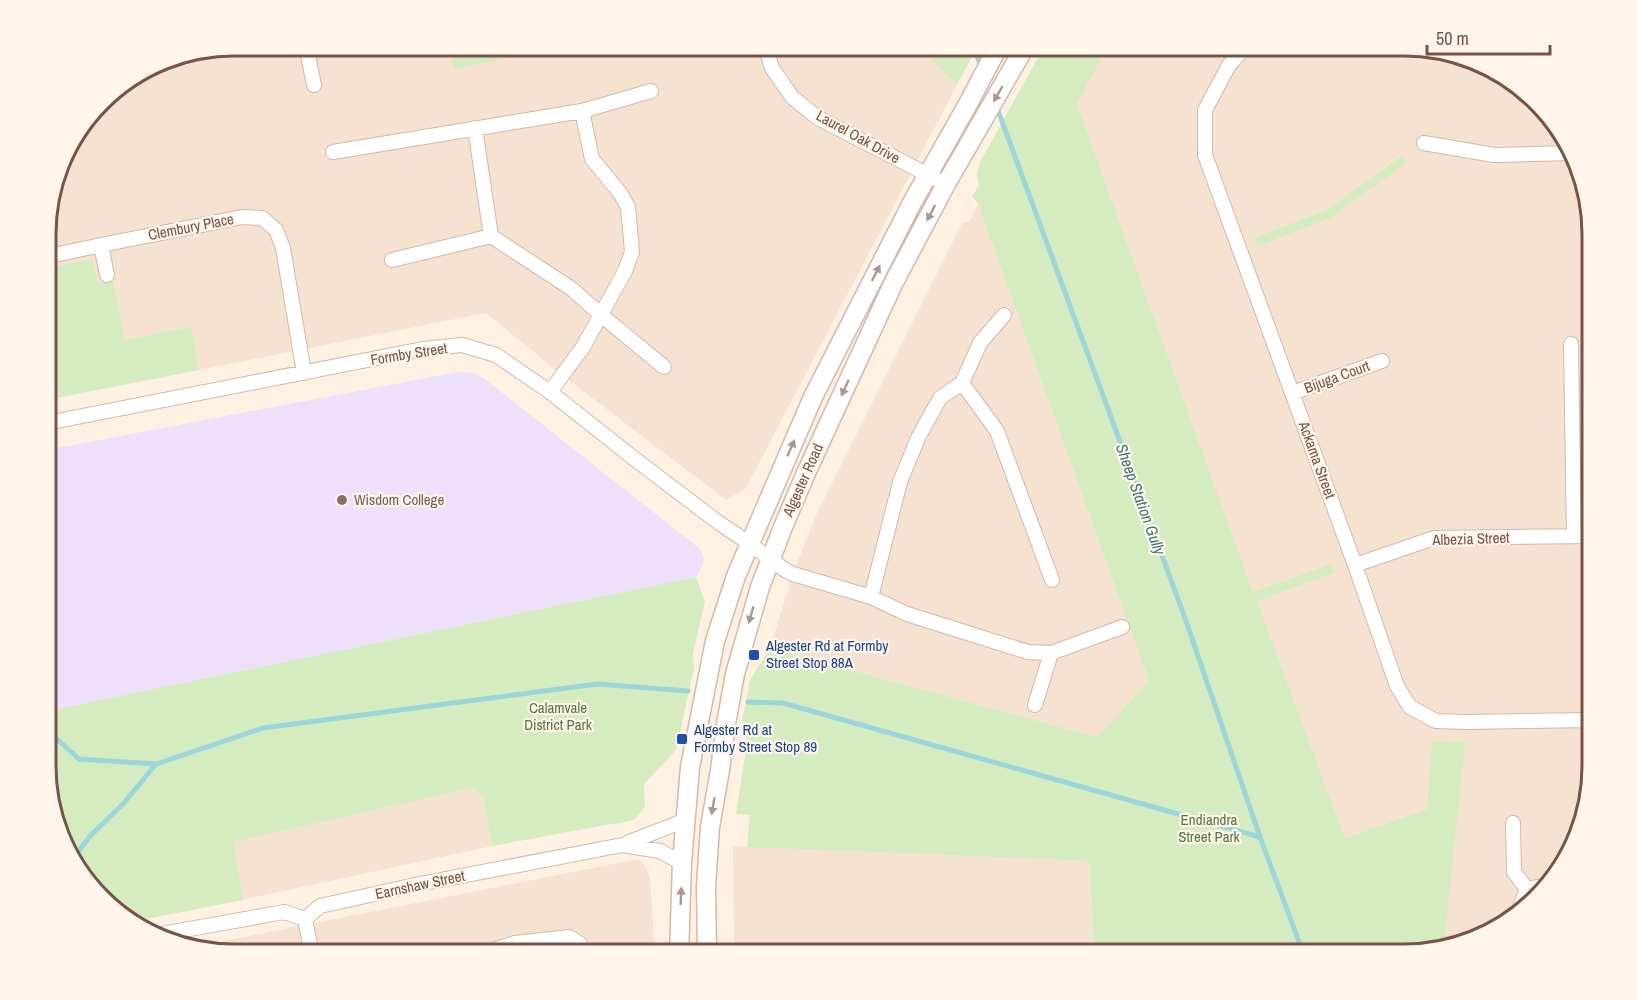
<svg xmlns="http://www.w3.org/2000/svg" width="1637" height="1000" font-family="'Archivo Narrow',sans-serif">
	<style>
		.residential { fill: #f6e2d0; fill-rule: evenodd }
		.education { fill: #eedffa }
		.green { fill: #d5ecc0 }
		.lines { fill: none; stroke-linecap: round; stroke-linejoin: round }
		.stream { stroke: #9bd6db; stroke-width: 5 }
		.minor-casing { stroke: #d1b9ab; stroke-width: 16 }
		.secondary-casing { stroke: #d5b8a8; stroke-width: 21 }
		.minor { stroke: #fff; stroke-width: 14 }
		.secondary { stroke: #fff; stroke-width: 18 }
		.oneway { fill: #ad9891 }
		.education-dot { fill: #8d6e63; stroke: #fff5ea; stroke-width: 2 }
		.transit-dot { fill: #1a4fb4; stroke: #fff5ea; stroke-width: 2 }
		.labels { text-anchor: middle; stroke-width: 4.5; stroke-linejoin: round; paint-order: stroke }
		.street-label { font-size: 15px; fill: #775447; stroke: #fff5ea }
		.education-label { font-size: 15px; fill: #785e54; stroke: #fff5ea; text-anchor: start }
		.transit-label { font-size: 15px; fill: #164399; stroke: #fff5ea; text-anchor: start }
		.park-label { font-size: 15px; fill: #52773c; stroke: #fff5ea }
		.water-label { font-size: 16px; font-style: italic; fill: #3a787d; stroke: #fff5ea }
		.rim { fill: none; stroke: #775447; stroke-width: 3 }
	</style>
	<rect width="100%" height="100%" fill="#fef1e2"/>
	<path class="residential" d="M233 45H449L454 69 573 45H917L957 85 746 488 726 500 562 375 486 313 199 370 191 328 125 340 113 280 98 283 93 259 51 267 47 246V209L65 150 109 92 162 59Z
		M1109 45H1404L1498 70 1567 139 1592 221V779L1567 861 1498 930 1444 946 1464 742 1432 741 1427 809 1345 838 1257 601 1333 573 1330 564 1253 592 1077 104ZM1400 156 1405 163 1330 217 1255 238 1326 210Z
		M978 204 1149 681 1097 737 770 648 793 574 816 515 962 223 969 222Z
		M472 788 483 797 492 846 243 900 232 842Z
		M733 846 1089 861 1095 955H734Z
		M638 859 644 864 650 877 655 955H233L199 946Z"/>
	<path class="education" d="M458 372 474 373 486 380 700 549 704 559 700 571 696 577 47 711V450Z"/>
	<path class="green" d="M449 45H573L454 69Z
		M917 45H978L957 85Z
		M1045 45H1109L1077 104 1253 592 1330 564 1334 573 1257 601 1345 838 1427 809 1432 741 1465 742 1444 946 1416 955H1095L1089 861 747 847 750 815 736 814 747 742 742 721 750 680 770 648 1097 737 1149 681 978 204 972 196 979 186 977 173 980 162Z
		M1401 156 1406 163 1330 218 1258 246 1254 238 1326 210Z
		M47 246 51 267 93 259 98 283 113 280 125 340 191 327 199 370 47 400Z
		M696 577 705 602 693 653 694 668 676 750 644 784 645 807 634 820 492 846 483 797 472 788 233 842 243 900 131 922 77 871 47 791V711Z"/>
	<g class="lines">
		<path class="stream" d="M973 45 982 69
			M996 105 1185 618 1260 837 1304 955
			M748 702 783 703 1260 837
			M47 730 79 759 156 764 263 728 597 684 688 691
			M72 860 90 836 123 804 156 764"/>
		<defs>
			<path id="minor" d="M306 45 314 85
				M765 45 772 68 792 97 818 118 936 179
				M1248 45 1229 65 1205 110V155L1355 565 1397 686 1410 707 1436 721 1466 722 1592 720
				M157 62 241 45
				M475 128 491 236
				M1424 143 1494 155 1571 153
				M333 152 582 111 651 91
				M101 245 242 217 262 218 276 230 283 248 304 373
				M59 254 101 245 107 275
				M392 260 491 236 572 289 601 315 664 367
				M1571 344 1574 536
				M962 383 997 431 1052 580
				M550 392 583 347 625 271 632 252 628 207 620 193 592 159 582 111
				M1292 393 1382 361
				M47 423 423 349 462 345 496 355 550 392 636 460 719 523 749 543 785 570 793 574 871 597 907 614 1028 652 1051 653 1122 627
				M1355 565 1434 538 1592 536
				M871 597 900 482 918 438 940 398 962 383 980 343 1004 315
				M1035 705 1051 653
				M1589 720 1590 783
				M1513 823 1514 872 1527 889
				M627 843 686 820
				M1519 909 1527 889 1542 886
				M305 919 312 955
				M161 935 167 933 284 912 305 919 320 906 420 884 622 845 660 851 682 863
				M485 955 496 949 515 943 569 937 579 943 588 955"/>
			<path id="secondary" d="M679 955 682 863 690 767 715 641 736 576 813 397 913 201 968 104 999 45
				M707 955 706 886 710 827 720 770 726 724 735 674 760 587 783 527 806 473 893 284 946 184 1026 45"/>
		</defs>
		<use href="#minor" class="minor-casing"/>
		<use href="#secondary" class="secondary-casing"/>
		<use href="#minor" class="minor"/>
		<use href="#secondary" class="secondary"/>
	</g>
	<defs><path id="oneway-solid" d="M-6-.8H1V-3.2L6.5 0L1 3.2V.8H-6Z" transform="scale(1.5)"/></defs>
	<g class="oneway">
		<use href="#oneway-solid" transform="translate(998 94) rotate(120)"/>
		<use href="#oneway-solid" transform="translate(931 213) rotate(118)"/>
		<use href="#oneway-solid" transform="translate(876 273) rotate(-63)"/>
		<use href="#oneway-solid" transform="translate(845 388) rotate(115)"/>
		<use href="#oneway-solid" transform="translate(791 448) rotate(-66)"/>
		<use href="#oneway-solid" transform="translate(751 615) rotate(106)"/>
		<use href="#oneway-solid" transform="translate(713 806) rotate(100)"/>
		<use href="#oneway-solid" transform="translate(681 896) rotate(-88)"/>
	</g>
	<circle class="education-dot" cx="342" cy="500" r="6"/>
	<g class="transit-dot">
		<rect x="748" y="649" width="12" height="12" rx="3"/>
		<rect x="676" y="733" width="12" height="12" rx="3"/>
	</g>
	<g class="labels">
		<g class="street-label">
			<text transform="translate(858 137) rotate(29)" y="5">Laurel Oak Drive</text>
			<text transform="translate(191 227) rotate(-11)" y="5">Clembury Place</text>
			<text transform="translate(409 354) rotate(-9)" y="5">Formby Street</text>
			<text transform="translate(1337 377) rotate(-20)" y="5">Bijuga Court</text>
			<text transform="translate(1317 460) rotate(70)" y="5">Ackama Street</text>
			<text transform="translate(803 480) rotate(-66)" y="5">Algester Road</text>
			<text transform="translate(1471 539) rotate(-2)" y="5">Albezia Street</text>
			<text transform="translate(420 885) rotate(-12)" y="5">Earnshaw Street</text>
		</g>
		<g class="education-label">
			<text x="354" y="505">Wisdom College</text>
		</g>
		<g class="transit-label">
			<text x="766" y="651">Algester Rd at Formby<tspan x="766" dy="17">Street Stop 88A</tspan></text>
			<text x="694" y="735">Algester Rd at<tspan x="694" dy="17">Formby Street Stop 89</tspan></text>
		</g>
		<g class="park-label">
			<text x="558" y="713">Calamvale<tspan x="558" dy="17">District Park</tspan></text>
			<text x="1209" y="825">Endiandra<tspan x="1209" dy="17">Street Park</tspan></text>
		</g>
		<g class="water-label">
			<text transform="translate(1141 499) rotate(70)" y="6">Sheep Station Gully</text>
		</g>
	</g>
	<path d="M0 0H1637V1000H0ZM234 56H1404A178 178 0 0 1 1582 234V766A178 178 0 0 1 1404 944H234A178 178 0 0 1 56 766V234A178 178 0 0 1 234 56Z" fill="#fff5ea" fill-rule="evenodd"/>
	<path class="rim" d="M234 56H1404A178 178 0 0 1 1582 234V766A178 178 0 0 1 1404 944H234A178 178 0 0 1 56 766V234A178 178 0 0 1 234 56Z"/>
	<path d="M1427 45v9h123v-9" fill="none" stroke="#775447" stroke-width="3"/>
	<text x="1436" y="45" font-size="18" fill="#775447" stroke="#fff5ea" stroke-width="4.5" paint-order="stroke">50 m</text>
</svg>
